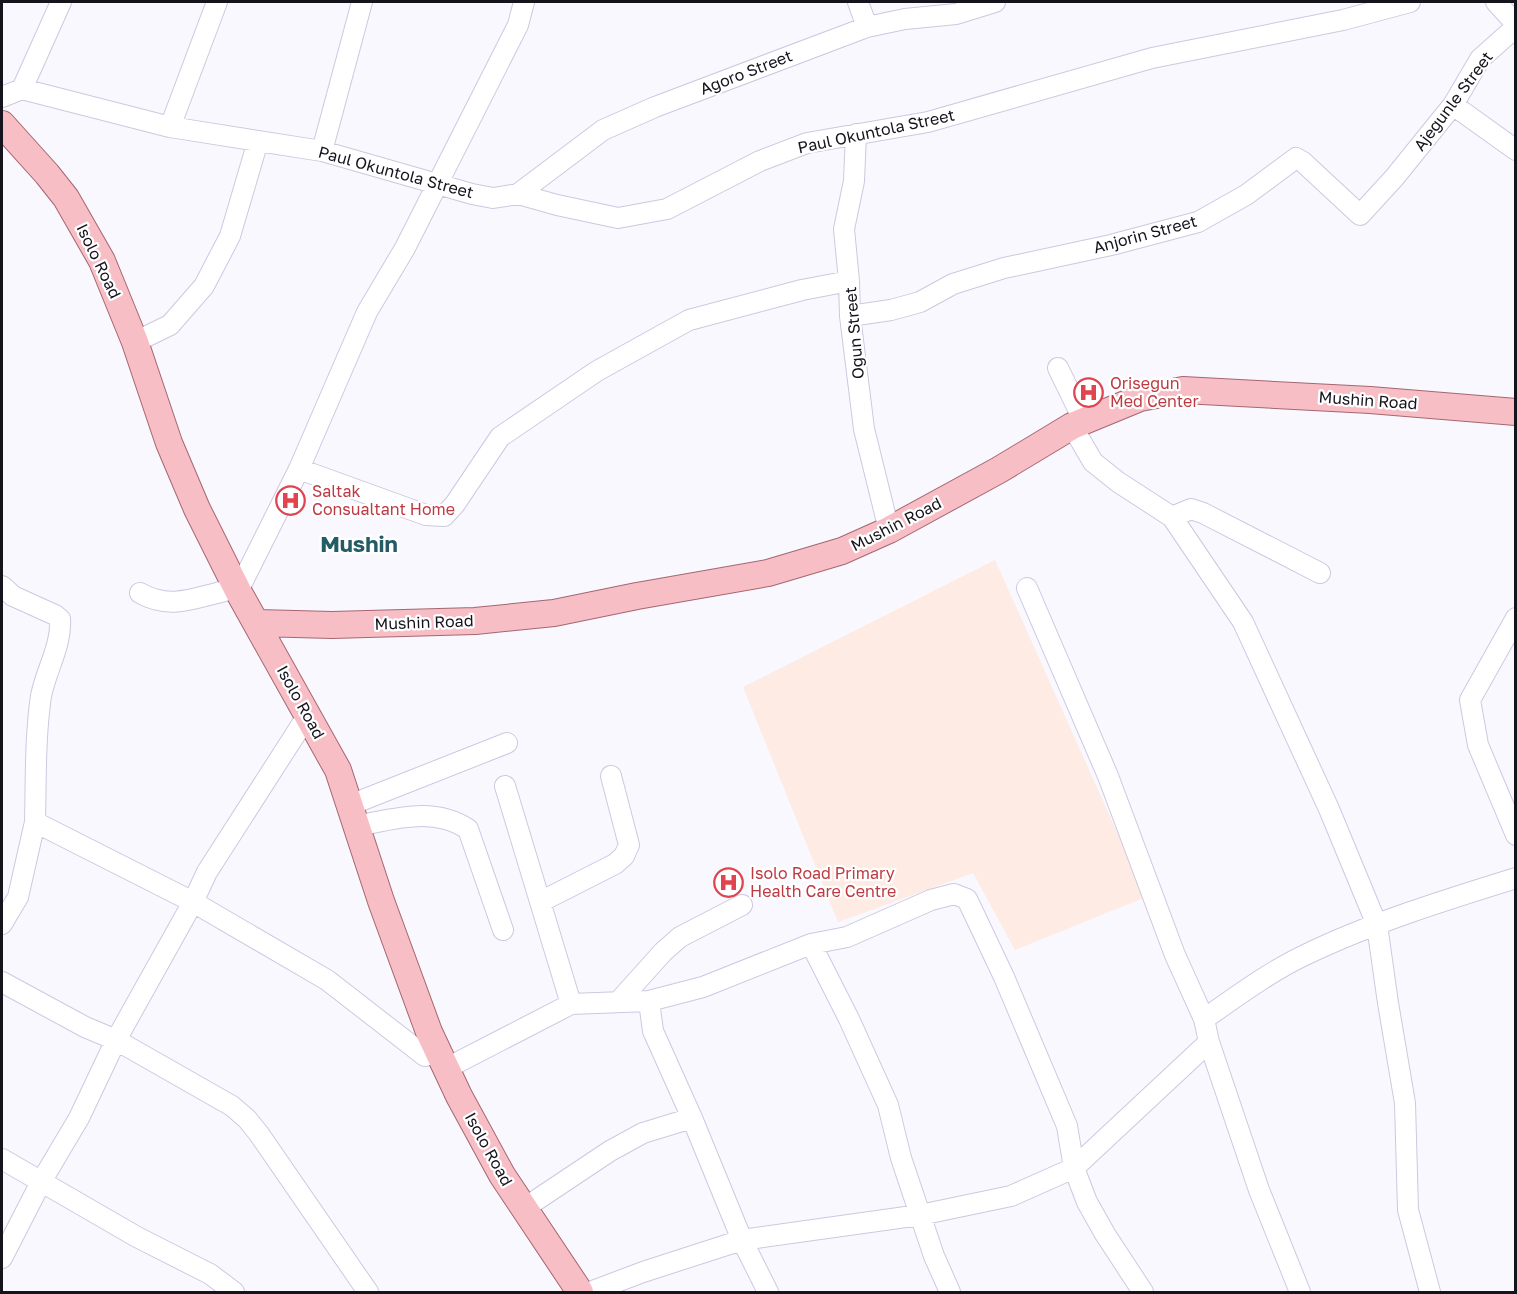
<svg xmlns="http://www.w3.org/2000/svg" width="1517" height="1294" font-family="'Golos Text',sans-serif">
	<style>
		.education { fill: #feebe3 }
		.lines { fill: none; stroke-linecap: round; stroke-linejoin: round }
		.minor-casing { stroke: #cdc8e1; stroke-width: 22 }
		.major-casing { stroke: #a56670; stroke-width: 28 }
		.minor { stroke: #fff; stroke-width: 20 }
		.major { stroke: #f8bec5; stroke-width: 26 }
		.labels { text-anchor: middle; stroke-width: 4.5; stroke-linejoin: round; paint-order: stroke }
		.street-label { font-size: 16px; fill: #15131c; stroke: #fff }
		.health-label { font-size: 16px; fill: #be3a42; stroke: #fff; text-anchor: start }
		.district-label { font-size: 22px; font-weight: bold; fill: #245c65; stroke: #fff }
	</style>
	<rect width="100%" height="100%" fill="#f9f8fe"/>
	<path class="education" d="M995 560 1146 897 1015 950 973 873 838 922 743 687Z"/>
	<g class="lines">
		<defs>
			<path id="minor" d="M858 2 867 27
				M1496 2 1516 24
				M22 89 61 2
				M2 97 22 89 170 127 322 151 472 194 493 198 518 194 557 205 618 218 667 209 760 161 807 143 928 122 1152 58 1343 20 1410 2
				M1453 105 1516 150
				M170 127 217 2
				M856 134 854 181 844 229 849 281 850 316 864 429 889 530
				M322 151 362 2
				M518 194 603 130 655 107 867 27 905 19 956 14 995 2
				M850 316 891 310 920 302 953 284 1004 268 1111 245 1198 222 1246 195 1296 158 1303 162 1360 215 1394 178 1453 105 1480 59 1516 27
				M135 342 170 325 204 286 230 236 258 141
				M1058 368 1079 411 1080 423
				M1072 426 1093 462 1118 482 1172 517 1243 622 1329 809 1377 925 1388 1003 1405 1103 1408 1210 1430 1292
				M299 469 426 515 444 516 455 504 500 437 597 371 689 320 802 290 849 281
				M1172 517 1191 509 1203 513 1320 573
				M2 586 13 596 55 615 60 619C62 645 46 670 41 696 35 737 36 780 35 822L193 902 327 980 425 1056
				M1027 588 1108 776 1175 955 1204 1019 1209 1042 1259 1190 1300 1292
				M238 591 299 469 367 312 405 248 518 25 524 2
				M140 593C170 610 194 598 225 591
				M1516 618 1470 700 1478 745 1516 835
				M505 786 571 1004
				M350 805 507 743
				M356 826C395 819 433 806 468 829L503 930
				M540 902 615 864 624 856 629 845 611 776
				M2 924 18 897 35 822
				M811 944 849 1019 888 1105 901 1158 934 1256 950 1292
				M2 982 85 1027 116 1040 232 1106 247 1119 259 1134 368 1292
				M619 1001 663 952 680 937 742 905
				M649 1001 653 1031 692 1118 742 1240 768 1292
				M1204 1019C1236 997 1269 972 1305 955 1371 923 1445 900 1516 878
				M447 1068 571 1004 649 1001 703 987 811 944 847 937 931 900 954 894 967 899 1004 977 1067 1126 1074 1168 1087 1202 1105 1234 1143 1292
				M2 1159 137 1237 210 1274 234 1292
				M523 1209 610 1151 643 1133 692 1118
				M2 1258 41 1182 79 1118 116 1040 193 902 207 872 302 724
				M590 1292 643 1272 742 1240 920 1215 1011 1196 1074 1168 1209 1042"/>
			<path id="major" d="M2 124 47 174 66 198 102 261 135 342 169 443 197 509 238 591 338 770 381 901 429 1032 459 1096 502 1175 580 1292
				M258 623 332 625 475 621 554 613 637 596 768 573 842 551 889 530 999 470 1072 426 1140 398 1183 390 1370 400 1516 412"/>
		</defs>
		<use href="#minor" class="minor-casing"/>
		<use href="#major" class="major-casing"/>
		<use href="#minor" class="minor"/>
		<use href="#major" class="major"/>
	</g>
	<defs>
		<symbol id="hospital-ring" viewBox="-11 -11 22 22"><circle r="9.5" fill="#fff" stroke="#e0444e" stroke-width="1.5"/><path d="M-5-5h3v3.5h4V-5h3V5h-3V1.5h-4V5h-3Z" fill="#e0444e"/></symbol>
	</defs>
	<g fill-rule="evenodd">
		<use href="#hospital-ring" x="1072" y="376" width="33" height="33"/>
		<use href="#hospital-ring" x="274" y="484" width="33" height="33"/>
		<use href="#hospital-ring" x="712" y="866" width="33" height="33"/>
	</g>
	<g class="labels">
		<g class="street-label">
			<text transform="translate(746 72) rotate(-21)" y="6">Agoro Street</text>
			<text transform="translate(1453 101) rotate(-53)" y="6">Ajegunle Street</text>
			<text transform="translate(876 131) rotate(-12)" y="6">Paul Okuntola Street</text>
			<text transform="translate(396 172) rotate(15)" y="6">Paul Okuntola Street</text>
			<text transform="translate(1145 234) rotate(-15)" y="6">Anjorin Street</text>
			<text transform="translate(99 261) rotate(64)" y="6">Isolo Road</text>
			<text transform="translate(854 333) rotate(-95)" y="6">Ogun Street</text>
			<text transform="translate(1368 400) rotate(4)" y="6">Mushin Road</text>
			<text transform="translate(896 524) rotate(-27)" y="6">Mushin Road</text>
			<text transform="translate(424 622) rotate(-2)" y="6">Mushin Road</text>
			<text transform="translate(301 702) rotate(61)" y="6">Isolo Road</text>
			<text transform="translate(489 1149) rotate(61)" y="6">Isolo Road</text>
		</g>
		<g class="health-label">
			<text x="1110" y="389">Orisegun<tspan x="1110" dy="18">Med Center</tspan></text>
			<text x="312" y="497">Saltak<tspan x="312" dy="18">Consualtant Home</tspan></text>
			<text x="750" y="879">Isolo Road Primary<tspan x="750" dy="18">Health Care Centre</tspan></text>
		</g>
		<g class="district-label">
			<text x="359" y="552">Mushin</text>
		</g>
	</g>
	<rect width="1517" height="1294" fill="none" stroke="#15131c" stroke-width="6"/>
</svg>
